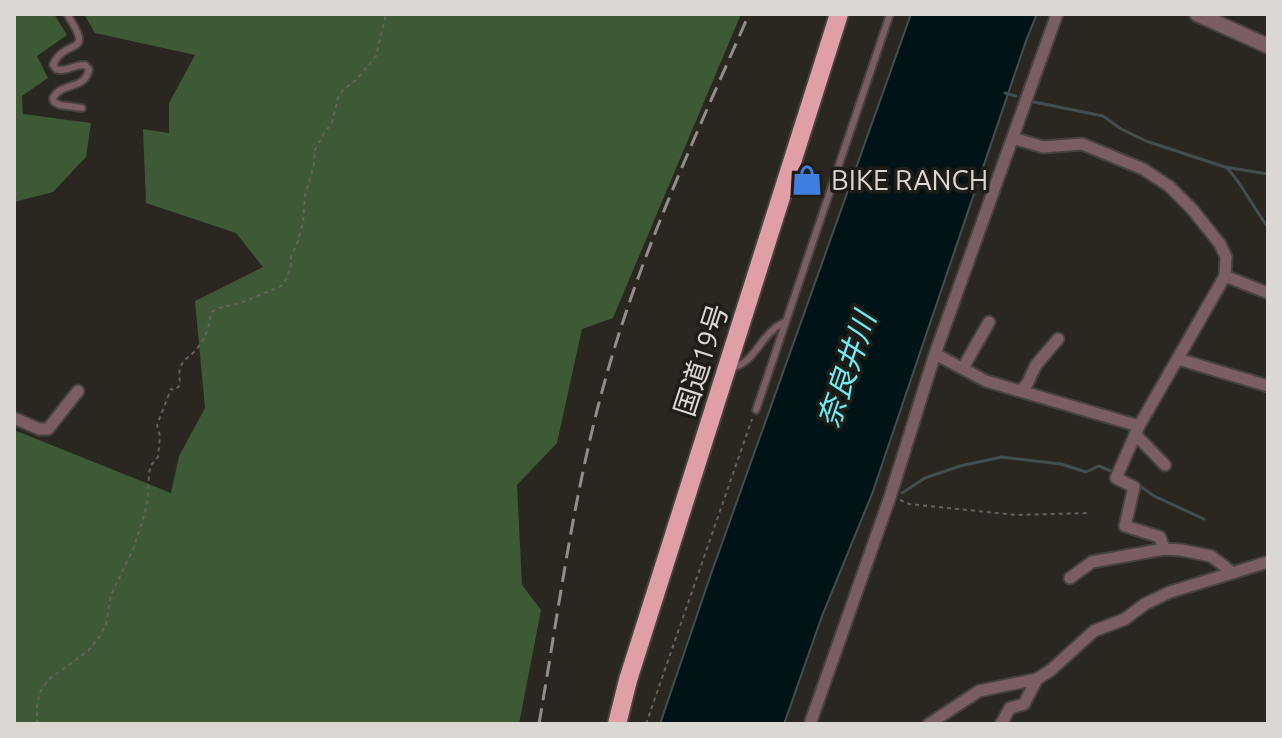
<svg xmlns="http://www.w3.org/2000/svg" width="1282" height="738" font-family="Ubuntu,'Noto Sans JP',sans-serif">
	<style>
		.green { fill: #3d5935 }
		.water { fill: #001417; stroke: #424f50; stroke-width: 2 }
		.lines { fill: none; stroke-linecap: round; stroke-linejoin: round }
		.stream { stroke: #424f50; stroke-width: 3 }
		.service-casing { stroke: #46423d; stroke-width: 10 }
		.minor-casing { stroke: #46423d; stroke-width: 15 }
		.tertiary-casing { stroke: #46423d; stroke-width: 18 }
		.trunk-casing { stroke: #46423d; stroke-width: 22 }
		.path { stroke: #66625d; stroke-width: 2; stroke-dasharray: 4 4; stroke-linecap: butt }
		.service { stroke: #7b5e61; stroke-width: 6 }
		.minor { stroke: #7b5e61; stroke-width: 11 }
		.tertiary { stroke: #7b5e61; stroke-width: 14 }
		.trunk { stroke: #e09ea6; stroke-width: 18 }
		.rail { stroke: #918d88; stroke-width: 3; stroke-dasharray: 16 8; stroke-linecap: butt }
		.labels { text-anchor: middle; stroke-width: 7; stroke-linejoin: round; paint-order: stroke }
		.poi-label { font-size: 28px; fill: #dbd8d4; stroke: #201d17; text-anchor: start }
		.street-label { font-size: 28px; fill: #dbd8d4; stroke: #201d17 }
		.water-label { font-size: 30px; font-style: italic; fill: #6bedf9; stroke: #201d17 }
	</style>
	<rect width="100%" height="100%" fill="#2a2620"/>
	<path class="green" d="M14 14H54L67 35 37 56 48 78 22 96 23 114 91 123 86 157 53 192 14 202Z
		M84 14H741L613 318 582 329 557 443 517 485 522 585 541 610 519 724H14V430L171 493 179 456 205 408 195 301 263 267 236 233 146 203 143 129 169 133V103L195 55 95 33Z"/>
	<path class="water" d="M911 14H1037L1027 38 872 494 822 616 784 724H660L711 574Z"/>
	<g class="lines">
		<path class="stream" d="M1005 93 1016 96
			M1034 102 1103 116 1121 129 1146 141 1225 167 1268 174
			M1227 168C1244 186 1253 208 1268 227
			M1137 484 1154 496 1204 519
			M902 493 925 478 960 466 1002 457 1061 464 1086 472 1099 466 1116 473"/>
		<defs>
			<path id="service" d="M67 14C96 59 65 36 53 65L56 69C66 73 74 64 85 65L89 69C85 91 62 81 53 98L54 102 60 105 82 108
				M732 368C753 363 758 342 774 329 775 327 783 323 785 322
				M756 410 890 14"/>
			<path id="minor" d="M1013 138 1043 147 1082 144 1143 169 1169 186 1192 209 1220 244 1226 257 1225 276 1139 426 1116 478 1134 487 1125 526 1160 537 1164 549 1181 550 1211 556 1233 573
				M1225 276 1268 293
				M935 354 986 381 1139 426
				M1178 359 1268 386
				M963 368 989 322
				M1021 390 1027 384 1036 365 1058 339
				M14 418 39 429H48L78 391
				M1135 434 1165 465
				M1070 578 1092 562 1164 549
				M810 724 890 497 935 354 1057 14
				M929 724 979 691 1037 679 1051 670 1094 631 1125 619 1145 604 1170 592 1268 562
				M1001 724 1010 708 1024 704 1037 679"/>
			<path id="tertiary" d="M1197 14 1268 46"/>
			<path id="trunk" d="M617 724 628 680 839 14"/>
		</defs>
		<use href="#service" class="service-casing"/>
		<use href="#minor" class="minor-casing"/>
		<use href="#tertiary" class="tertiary-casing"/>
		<use href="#trunk" class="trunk-casing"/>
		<path class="path" d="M900 500 909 504 1016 515 1089 513
			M37 724V706L40 692 48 680 88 651 100 636 106 624 111 595 134 547 144 516 148 499 149 473 151 465 158 457 160 436 157 425 171 389 175 390 180 385C180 378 178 372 181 366 184 359 189 357 194 352 206 339 209 328 211 312L219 308 243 302 281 286 286 279 291 265V257L297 244 303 222 305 196 314 164 315 150 324 133 332 123 338 98 343 90 356 80 376 56 386 14
			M646 724 752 419"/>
		<use href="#service" class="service"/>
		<use href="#minor" class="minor"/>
		<use href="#tertiary" class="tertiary"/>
		<use href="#trunk" class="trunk"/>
		<path class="rail" d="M539 724C559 608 574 490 606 377 641 252 697 133 749 14"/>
	</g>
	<defs>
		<symbol id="shop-bare" viewBox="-9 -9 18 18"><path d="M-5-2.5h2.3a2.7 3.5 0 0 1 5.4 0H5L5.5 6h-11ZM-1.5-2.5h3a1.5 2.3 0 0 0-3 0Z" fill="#3f7fe0" stroke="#201d17" stroke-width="2.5" paint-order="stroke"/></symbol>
	</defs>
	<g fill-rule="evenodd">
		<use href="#shop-bare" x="785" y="158" width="44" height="44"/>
	</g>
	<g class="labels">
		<g class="poi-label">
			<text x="831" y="190">BIKE RANCH</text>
		</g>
		<g class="street-label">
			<text transform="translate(701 360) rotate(-72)" y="10">国道19号</text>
		</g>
		<g class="water-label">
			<text transform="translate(847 370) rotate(-71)" y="10">奈良井川</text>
		</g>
	</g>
	<rect width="1282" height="738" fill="none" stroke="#dbd8d4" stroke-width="32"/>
</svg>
